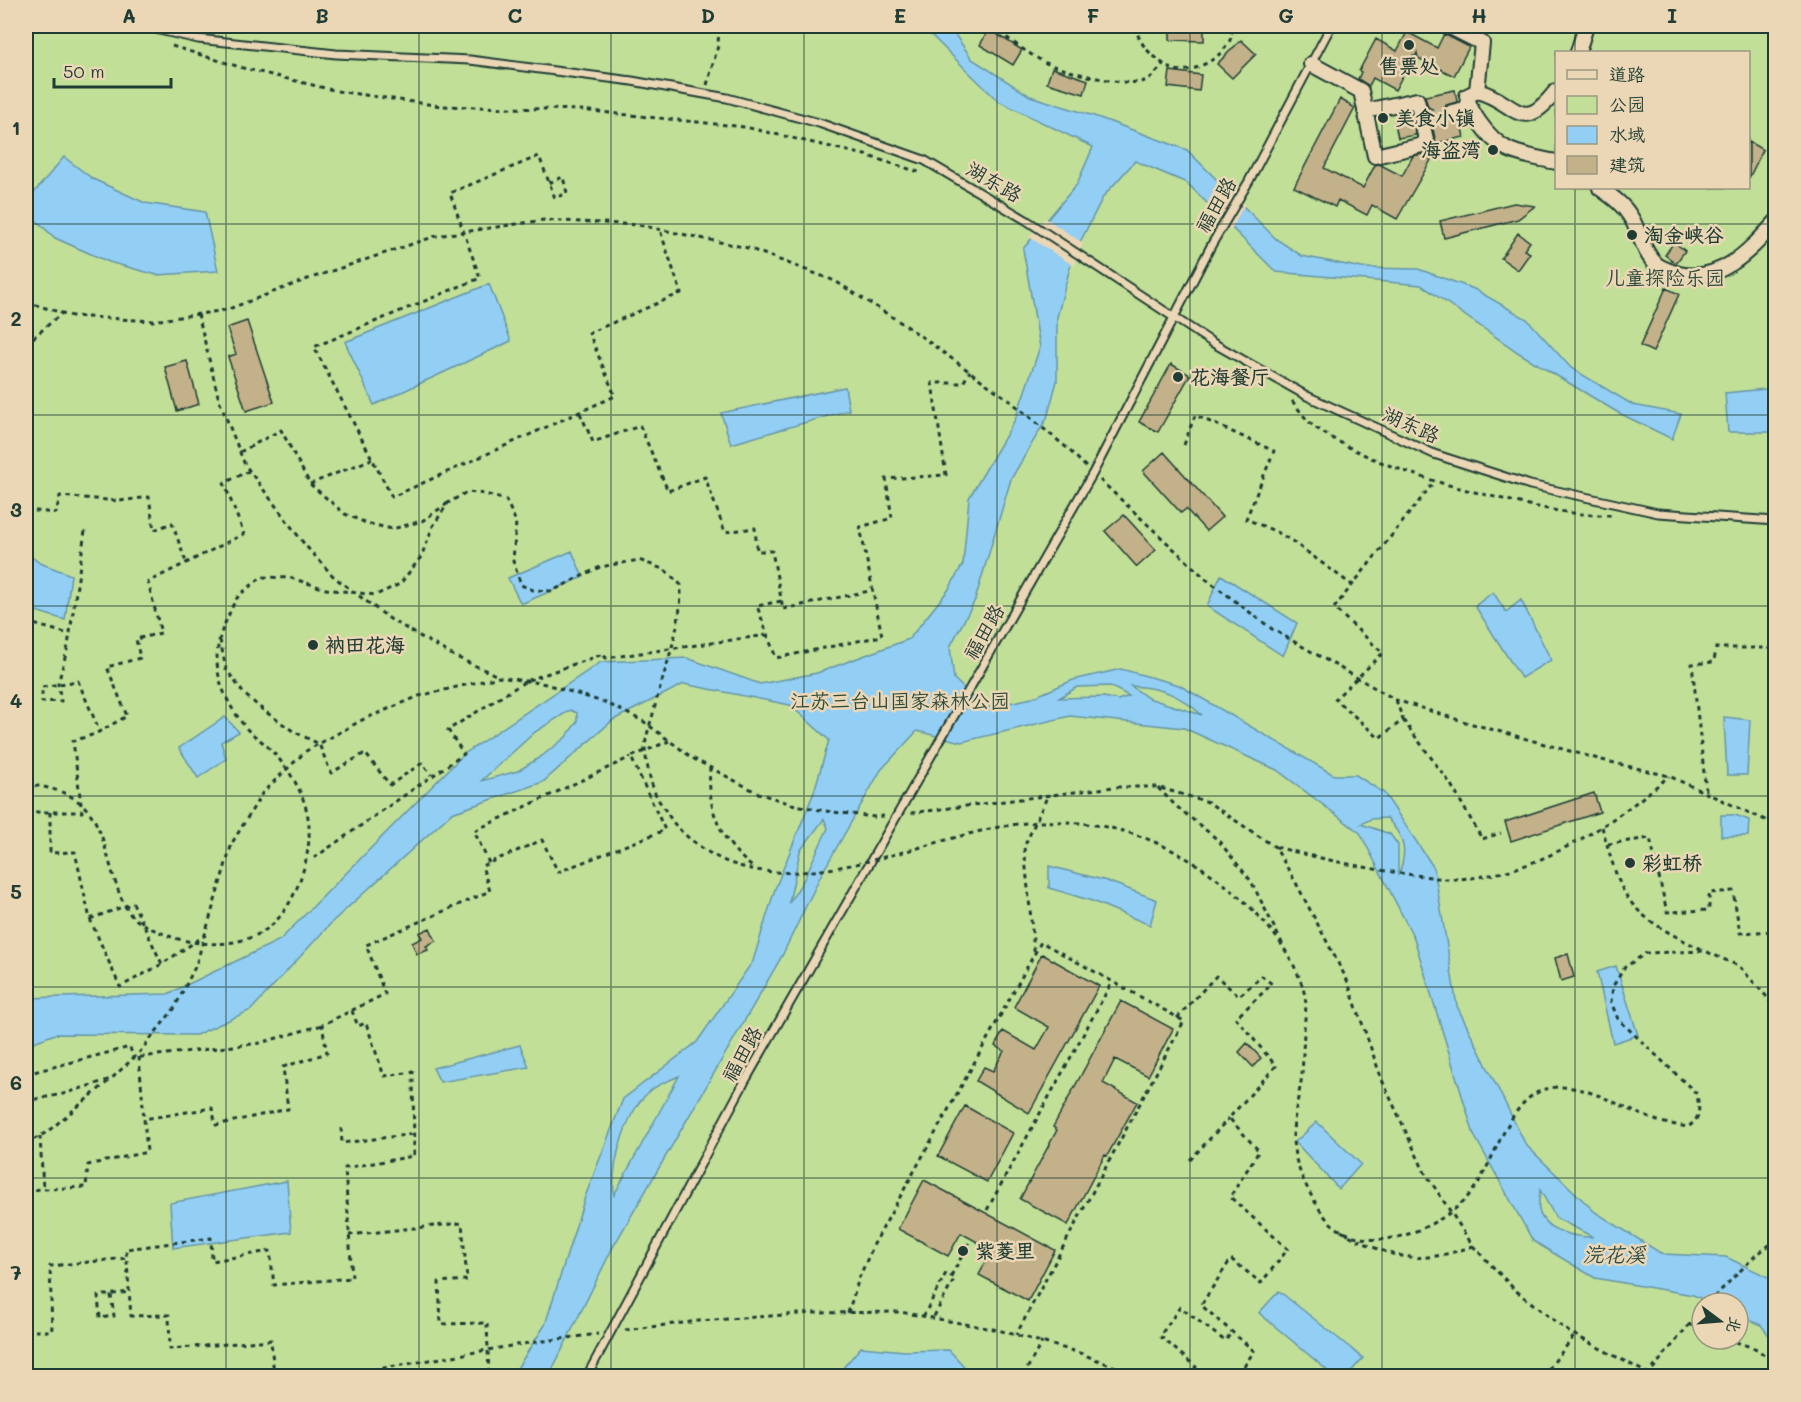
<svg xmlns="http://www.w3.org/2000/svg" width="1801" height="1402" font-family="Mali,'LXGW WenKai TC',sans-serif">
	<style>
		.green { fill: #c1df97; stroke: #708e66; stroke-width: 1.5; fill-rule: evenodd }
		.water { fill: #93cff4; stroke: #6595a7; stroke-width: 1.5; fill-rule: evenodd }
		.pier { fill: #ebd7b5 }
		.building { fill: #c3b18a; stroke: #1f3d34; stroke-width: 1.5 }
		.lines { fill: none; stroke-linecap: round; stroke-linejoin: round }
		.street-tunnel { stroke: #c2b89b; stroke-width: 14; stroke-dasharray: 14 7; stroke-linecap: butt }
		.lane-casing { stroke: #1f3d34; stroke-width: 11 }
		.street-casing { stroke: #1f3d34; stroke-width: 18 }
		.path { stroke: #1f3d34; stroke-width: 3; stroke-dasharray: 4.5 4.5; stroke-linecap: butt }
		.lane { stroke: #ebd7b5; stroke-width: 7 }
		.street { stroke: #ebd7b5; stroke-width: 14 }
		.path-bridge { stroke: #1f3d34; stroke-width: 3; stroke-dasharray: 4.5 4.5; stroke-linecap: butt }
		.grid { fill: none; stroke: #1f3d34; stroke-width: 1.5; stroke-opacity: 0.55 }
		.poi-dot { fill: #1f3d34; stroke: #ebd7b5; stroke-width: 2 }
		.labels { text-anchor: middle; stroke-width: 5; stroke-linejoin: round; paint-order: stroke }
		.poi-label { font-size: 20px; font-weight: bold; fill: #1f3d34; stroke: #ebd7b5; text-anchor: start }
		.street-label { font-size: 20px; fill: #1f3d34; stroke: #ebd7b5 }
		.park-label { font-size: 20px; fill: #2f4d3e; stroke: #ebd7b5 }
		.water-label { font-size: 21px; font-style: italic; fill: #2b4c47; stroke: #ebd7b5 }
		.neatline { fill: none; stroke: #1f3d34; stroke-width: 2 }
		.grid-label { font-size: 20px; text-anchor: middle; font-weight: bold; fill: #1f3d34 }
	</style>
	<rect width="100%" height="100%" fill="#ebd7b5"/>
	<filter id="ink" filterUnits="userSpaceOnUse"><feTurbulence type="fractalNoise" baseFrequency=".0167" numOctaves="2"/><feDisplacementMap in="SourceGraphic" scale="12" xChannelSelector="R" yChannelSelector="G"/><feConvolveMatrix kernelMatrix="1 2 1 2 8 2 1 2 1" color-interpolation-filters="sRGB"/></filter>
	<g filter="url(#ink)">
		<path class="green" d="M26 26H1775V1376H26ZM1556 52H1748V188H1556ZM1702 1303H1738V1339H1702Z"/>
		<path class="water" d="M918 26H949L972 59 1030 96 1097 117 1187 150 1276 239 1302 256 1362 268 1418 269 1474 289 1527 319 1571 368 1633 405 1681 414 1672 439 1617 412 1519 353 1421 285 1276 272 1187 183 1135 161 1103 197 1073 256 1057 317V381L1047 418 1011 479 975 600 950 647 954 679 985 708 1032 698 1073 680 1121 669 1179 685 1334 775H1356L1384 793 1434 868 1457 1006 1526 1145 1595 1212 1662 1254 1726 1257 1768 1277 1775 1285V1343L1761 1325 1738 1315V1303H1711L1693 1295 1595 1278 1533 1241 1474 1135 1414 938 1360 833 1277 770 1184 728 1070 716 961 742 917 731 881 770 821 875 782 956 613 1247 549 1376H512L545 1325 585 1197 623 1099 697 1042 753 961 775 889 814 792 829 740 790 705 684 684 613 720 543 782 452 813 333 921 251 1010 196 1035 55 1034 26 1045V998L168 994 280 940 464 754 601 662 687 658 760 684 817 673 909 639 949 589 963 564 969 498 1015 420 1040 347 1023 249 1077 184 1093 147 998 101 930 34ZM1110 686 1129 696 1118 700 1104 697 1059 698 1077 687ZM1131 686C1163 688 1178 694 1202 715L1148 698ZM570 710 577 713V722L566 737 542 756 518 771 481 781 535 732ZM1387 818C1405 838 1408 852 1398 876V845L1390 834 1361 824 1371 819ZM824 819 828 828 803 881 789 903 800 851ZM679 1076 614 1195C611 1164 626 1107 654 1088 661 1083 671 1080 679 1076ZM1540 1190 1556 1218 1593 1237C1575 1237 1544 1232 1539 1210 1538 1204 1540 1196 1540 1190Z
			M64 157 93 179 145 203 205 212 218 271 157 275 109 262 55 238 26 211V202Z
			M489 284 511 341 374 405 345 342Z
			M845 387 849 410 731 444 721 413Z
			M1775 388V432H1728L1725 393Z
			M572 551 583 577 521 604 508 578Z
			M26 553 40 563 71 575 65 620 26 608Z
			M1221 575 1297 623 1283 656 1207 606Z
			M1493 592 1506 612 1521 600 1551 660 1521 678 1475 606Z
			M225 717 239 732 221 742 226 759 198 778 179 748Z
			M1724 717 1750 720 1747 775H1727Z
			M1721 815H1735L1749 820 1748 836H1721Z
			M1049 866 1107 881 1157 900 1150 925 1092 901 1049 888Z
			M1616 966 1638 1035 1613 1043 1597 972Z
			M520 1045 529 1067 440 1082 433 1068Z
			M1317 1122 1361 1164 1339 1189 1295 1142Z
			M287 1181 291 1232 173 1248 170 1203Z
			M1279 1291 1363 1358 1347 1376H1334L1259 1313Z
			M861 1347 905 1351 949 1350 973 1376H836Z"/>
		<path class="pier" d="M1220 179 1245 204 1230 231 1206 206Z
			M1045 218 1083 243 1074 266 1029 237Z"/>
		<path class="building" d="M1170 26H1204V41L1170 40Z
			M989 29 1022 50 1013 65 980 45Z
			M1407 32 1437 48 1444 34 1469 47 1454 76 1418 58 1417 53 1415 57 1413 56 1395 90 1373 78 1369 86 1358 79 1361 72 1359 71 1376 39 1397 51Z
			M1241 40 1256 54 1232 78 1217 64Z
			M1052 68 1088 80 1084 94 1047 83Z
			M1170 71 1201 75 1199 91 1168 87Z
			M1455 90 1457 102 1446 105 1443 113 1449 120 1460 119 1464 137 1436 143 1429 111 1434 110 1428 107 1425 96Z
			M1340 99 1355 108 1324 168 1363 188 1375 165 1379 164 1402 176 1413 156 1422 154 1431 160 1397 219 1372 205 1367 215 1338 200 1335 207 1294 187Z
			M1411 115 1416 135 1398 138 1394 119Z
			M1749 142 1763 150 1749 178Z
			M1514 203 1535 206 1518 219 1444 238 1440 221Z
			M1518 233 1530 242 1524 250 1530 253 1518 270 1501 258Z
			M1674 242 1685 251 1676 263 1665 255Z
			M1666 288 1679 294 1653 352 1640 346Z
			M247 321 274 402 246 411 228 357 236 354 227 328Z
			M187 361 199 404 177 411 165 367Z
			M1171 364 1190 375 1158 432 1139 422Z
			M1164 452 1222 517 1206 531 1186 509 1181 513 1143 471Z
			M1124 515 1156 550 1137 567 1105 531Z
			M1594 793 1600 812 1511 841 1505 822Z
			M430 928 436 941 426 946 428 950 417 954 412 943 422 938 419 933Z
			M1042 954 1099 986 1029 1113 976 1081 984 1067 993 1071 1004 1051 995 1046 1003 1031 1036 1050 1049 1027 1014 1007Z
			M1568 954 1574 977 1561 981 1555 958Z
			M1121 1001 1173 1029 1148 1076 1115 1059 1103 1083 1137 1102 1107 1156 1105 1155 1068 1225 1020 1199 1057 1130 1053 1127Z
			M1247 1043 1261 1058 1253 1067 1239 1052Z
			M965 1106 1013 1133 987 1182 938 1156Z
			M924 1180 1055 1250 1028 1301 979 1275 992 1250 961 1233 948 1256 898 1229Z"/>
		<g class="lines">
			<path class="street-tunnel" d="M1428 118 1452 112"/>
			<defs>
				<path id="lane" d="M142 26 198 39 336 54 470 60 632 81 727 98 819 123 924 160 1026 220 1213 343 1307 396 1434 454 1530 485 1658 513 1776 521
					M587 1376 745 1081 1093 473 1212 244 1249 181 1331 26"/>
				<path id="street" d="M1448 26 1482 43 1477 91
					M1578 52 1586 26
					M1311 64 1361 91 1375 156 1427 144 1417 100 1365 111
					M1556 91C1520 137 1517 101 1477 91L1467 96C1469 107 1473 113 1479 122 1502 155 1520 154 1556 162
					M1452 112 1469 108
					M1600 188C1611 196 1623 204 1630 216 1640 231 1643 253 1657 265 1663 269 1672 272 1679 274 1721 283 1749 251 1776 222"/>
			</defs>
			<use href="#lane" class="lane-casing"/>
			<use href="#street" class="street-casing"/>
			<path class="path" d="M993 26C1004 37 1032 56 1046 63 1065 71 1129 89 1147 80 1153 77 1159 69 1163 64
				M1135 26C1138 38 1144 49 1155 57 1161 62 1167 68 1175 70 1194 74 1223 57 1230 40 1232 35 1232 30 1233 26
				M172 46 243 68 337 91 441 106 581 110 745 127 865 155 922 173
				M707 85 718 46 719 26
				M549 183 563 177 567 193 555 198 539 156 450 193 480 278 314 347 392 497 615 396 589 333 681 293 660 230
				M26 302 72 316 153 321 226 310 308 279 436 236 544 220 639 225 748 248 835 281 908 327 1009 400 1067 448 1086 467
				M1769 309 1776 301
				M198 314 219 400 245 465 305 545 334 577 390 619 454 656 498 676
				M26 344 62 313
				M1292 401C1299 409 1307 422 1316 428 1370 464 1436 483 1499 498 1536 507 1573 516 1611 515
				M580 413 593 442 640 426 668 491 705 477 725 532 755 528 757 551H772L783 609 874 590
				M1184 445 1195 415 1274 451 1246 519 1277 532 1292 541 1352 585
				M240 452 281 430 310 484 345 514 366 523 392 529 422 521 448 503
				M1100 480 1206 579 1272 629 1396 700 1462 721 1602 760 1669 776 1776 825
				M310 484 372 459
				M26 510 56 513 60 496 120 501 149 497 154 530 172 523 186 562
				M85 531 68 646 58 684 61 701 42 702V687L78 681 100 732
				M781 601 757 606 776 658 882 636 860 527 892 518 886 479 946 475 932 383H963L970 371
				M26 622 69 634
				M220 640 226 669 244 694 263 710 293 731 319 744 331 773 365 753 390 785 422 763 431 775
				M1396 700 1403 720 1379 738 1335 699 1383 653 1334 608 1435 481
				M1403 720 1450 783 1482 839 1501 833
				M710 767C707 811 720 842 755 869
				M1158 788 1176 806 1218 840 1251 881 1284 947
				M1706 791 1692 664 1714 662 1716 648H1776
				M26 812H82L73 741 95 734 127 716 107 667 140 658 136 639 161 633 148 582 244 534 224 483 249 471
				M50 812V853L75 852 90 919 133 903 162 964 204 936
				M911 813 1114 787H1157L1208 802 1275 847 1295 881 1347 980 1382 1080 1424 1171 1473 1246 1515 1290 1569 1332 1649 1374
				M1602 827C1608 847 1613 869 1622 888 1637 920 1675 936 1705 951
				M1608 844 1650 838 1667 912 1709 910V893L1733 891 1740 933 1776 931
				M1276 847C1322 859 1367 869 1414 875 1426 876 1439 879 1451 879 1531 879 1610 826 1669 776
				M314 858 464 754 448 730 526 681 603 654 606 658 767 635
				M489 863 474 831 631 757
				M90 919 120 987 162 964
				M1034 951 1024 847 1048 795
				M1177 1018 1216 976 1239 996 1262 976 1272 984 1236 1018 1276 1066 1229 1118 1259 1151 1230 1197 1288 1249 1261 1283 1231 1259 1201 1305 1254 1351 1238 1376
				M139 1057 144 1119
				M26 1074 130 1047 133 1058 260 1043 322 1025
				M26 1101 63 1094 111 1079 139 1053 174 1009 196 965 232 843 263 792 306 751 362 720 419 696 499 677 546 684 606 703 643 721 694 759 758 793 791 804 825 811 875 817 884 816
				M341 1128 342 1143 414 1134
				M40 1136 43 1189
				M26 1144 47 1132 110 1080
				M1190 1160 1229 1118
				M26 1190 86 1187 88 1165 147 1152 144 1119 212 1108 216 1125 288 1109 283 1067 327 1053 322 1025 385 994 366 945 490 891 482 866 542 840 558 872 665 830 631 757 669 741
				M987 1210 1112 982
				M1341 1231C1393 1259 1416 1266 1473 1246
				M349 1235 462 1223 467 1280 439 1282 441 1324 487 1323 489 1376
				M951 1276 969 1243
				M111 1295 114 1316 100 1318 98 1296 129 1292
				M1708 1303 1755 1256 1776 1240
				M848 1313 859 1278 874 1244 1041 942 1184 1021 1016 1335
				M923 1317 946 1273 955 1278 933 1318
				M1689 1324 1702 1330
				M625 1330 699 1321 814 1313 900 1312 998 1330 1077 1352 1138 1376
				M26 1331H52L50 1266 127 1258
				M1727 1339 1757 1349 1776 1365
				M274 1376 271 1340 170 1349 169 1315 131 1316 126 1249 211 1238 212 1261 270 1251 274 1285 352 1278 345 1168 414 1156 413 1072 384 1076 366 1023 358 1026 352 1011
				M338 1376 522 1344 598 1334
				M1023 1376 1042 1342
				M1189 1376 1196 1367 1160 1336 1180 1307 1225 1341 1232 1332
				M1543 1376 1575 1335
				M1647 1376 1702 1309"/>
			<use href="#lane" class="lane"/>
			<use href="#street" class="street"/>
			<path class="path-bridge" d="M26 785C49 786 75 793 90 813 109 840 110 885 130 914 137 923 159 932 169 936 202 948 251 948 276 921 295 901 308 865 309 837 311 803 293 773 270 749 263 741 253 736 246 728 219 694 207 659 227 619 230 612 233 604 237 598 243 591 254 584 261 577L291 578 326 589 376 595 400 584 421 557 433 526 448 503 467 492 485 494 506 500 516 522 513 561 521 585 533 590 552 591 600 567 639 560 665 570 681 585C682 630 663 671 653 714 650 724 646 736 645 747 645 757 651 786 656 795 659 802 665 809 669 816 677 829 686 836 698 845 787 914 928 832 1027 823 1080 818 1133 828 1179 854 1230 882 1289 935 1304 992 1308 1004 1304 1021 1304 1033 1303 1047 1303 1061 1302 1075 1299 1099 1290 1125 1294 1149 1296 1165 1304 1182 1311 1195 1319 1209 1328 1225 1344 1232 1367 1243 1393 1241 1416 1231 1437 1222 1455 1212 1470 1194 1495 1166 1506 1100 1546 1089 1581 1079 1622 1109 1655 1120 1666 1124 1677 1125 1688 1127 1702 1117 1699 1110 1697 1094L1618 1019 1611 1002 1613 986 1625 967 1646 953 1705 951 1739 966 1767 997 1776 1013"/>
		</g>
	</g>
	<path class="grid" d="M226 26V1376M419 26V1376M611 26V1376M804 26V1376M997 26V1376M1190 26V1376M1382 26V1376M1575 26V52M1575 188V1376M26 224H1776M26 415H1776M26 606H1776M26 796H1776M26 987H1776M26 1178H1776"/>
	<g class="poi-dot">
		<circle cx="1409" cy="45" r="6"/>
		<circle cx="1383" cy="118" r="6"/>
		<circle cx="1493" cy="150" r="6"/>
		<circle cx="1632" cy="235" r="6"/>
		<circle cx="1178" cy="377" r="6"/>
		<circle cx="313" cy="645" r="6"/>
		<circle cx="1630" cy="863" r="6"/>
		<circle cx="963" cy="1251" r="6"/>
	</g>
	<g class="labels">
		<g class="poi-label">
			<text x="1409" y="73" text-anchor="middle">售票处</text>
			<text x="1395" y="125">美食小镇</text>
			<text x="1481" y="157" text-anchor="end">海盗湾</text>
			<text x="1644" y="242">淘金峡谷</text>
			<text x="1190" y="384">花海餐厅</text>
			<text x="325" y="652">衲田花海</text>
			<text x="1642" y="870">彩虹桥</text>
			<text x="975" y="1258">紫菱里</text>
		</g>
		<g class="street-label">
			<text transform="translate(994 182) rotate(30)" y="7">湖东路</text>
			<text transform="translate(1216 205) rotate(-60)" y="7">福田路</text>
			<text transform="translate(1411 425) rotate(24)" y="7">湖东路</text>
			<text transform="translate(984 632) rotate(-60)" y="7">福田路</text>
			<text transform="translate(742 1054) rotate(-61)" y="7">福田路</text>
		</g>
		<g class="park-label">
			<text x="1665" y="285">儿童探险乐园</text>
			<text x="900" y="708">江苏三台山国家森林公园</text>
		</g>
		<g class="water-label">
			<text x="1614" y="1262">浣花溪</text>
		</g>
	</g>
	<rect width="1801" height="1402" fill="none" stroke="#ebd7b5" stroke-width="66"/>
	<rect x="1555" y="51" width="195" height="138" fill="#ebd7b5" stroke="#999981" stroke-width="1.5"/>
	<rect x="1567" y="70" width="30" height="9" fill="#ebd7b5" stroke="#999981" stroke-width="1.5"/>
	<text x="1609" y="81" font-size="18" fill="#1f3d34">道路</text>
	<rect x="1567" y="96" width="30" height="18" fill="#c1df97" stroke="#999981" stroke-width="1.5"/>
	<text x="1609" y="111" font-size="18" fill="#1f3d34">公园</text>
	<rect x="1567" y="126" width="30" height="18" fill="#93cff4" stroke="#999981" stroke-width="1.5"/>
	<text x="1609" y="141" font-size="18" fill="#1f3d34">水域</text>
	<rect x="1567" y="156" width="30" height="18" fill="#c3b18a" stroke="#999981" stroke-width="1.5"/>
	<text x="1609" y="171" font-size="18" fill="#1f3d34">建筑</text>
	<g transform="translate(1720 1321) rotate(106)"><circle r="28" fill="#ebd7b5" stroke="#999981" stroke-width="1.5"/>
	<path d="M0-4.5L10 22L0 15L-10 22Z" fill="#1f3d34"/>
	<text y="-9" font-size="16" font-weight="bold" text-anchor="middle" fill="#1f3d34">北</text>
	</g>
	<path d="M54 78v9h117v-9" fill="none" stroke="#1f3d34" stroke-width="3"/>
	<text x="63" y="78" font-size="18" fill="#1f3d34" stroke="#ebd7b5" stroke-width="4.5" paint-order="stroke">50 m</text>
	<rect x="33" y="33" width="1735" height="1336" class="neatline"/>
	<g class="grid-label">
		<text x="129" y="23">A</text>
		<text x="322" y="23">B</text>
		<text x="515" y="23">C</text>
		<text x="708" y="23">D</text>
		<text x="900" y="23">E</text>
		<text x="1093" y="23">F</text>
		<text x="1286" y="23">G</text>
		<text x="1479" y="23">H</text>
		<text x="1672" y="23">I</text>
		<text x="16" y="135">1</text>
		<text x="16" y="326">2</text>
		<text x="16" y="517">3</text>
		<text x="16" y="708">4</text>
		<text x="16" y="899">5</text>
		<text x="16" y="1090">6</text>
		<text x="16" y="1280">7</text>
	</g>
</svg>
